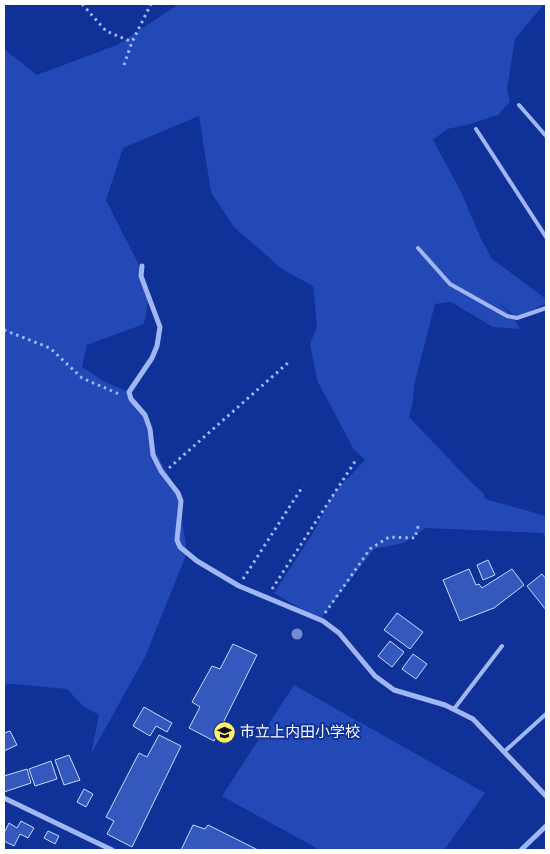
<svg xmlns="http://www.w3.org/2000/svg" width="550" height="854" font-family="'Golos Text','Noto Sans JP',sans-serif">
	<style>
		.green { fill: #2349b7 }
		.building { fill: #3458be; stroke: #c9d7fe }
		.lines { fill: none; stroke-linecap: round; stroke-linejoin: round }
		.path { stroke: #a1b6f4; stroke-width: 3; stroke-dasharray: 2.5 4; stroke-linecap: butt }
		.lane { stroke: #a1b6f4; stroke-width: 4 }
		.street { stroke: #a1b6f4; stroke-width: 5 }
		.tree { fill: #768cd0 }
		.labels { text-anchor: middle; stroke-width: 4; stroke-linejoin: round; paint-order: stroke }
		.poi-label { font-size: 15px; fill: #fff; stroke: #103197; text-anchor: start }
	</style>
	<rect width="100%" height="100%" fill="#103197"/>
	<path class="green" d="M179 4H544L515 39 507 89 510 102 498 115 467 125 447 129 433 140 461 192 482 241 492 259 546 299V303L517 318 498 302 513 317 520 329 493 327 451 302 435 304 414 385 413 401 409 417 470 481 483 493 485 499 546 516V541L543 533 425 528 404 543 374 549 320 620 274 593 313 533 333 494 365 460 353 448 317 380 310 344 317 327 313 286 282 269 234 227 211 192 199 116 123 148 106 200 139 265 148 302 144 324 87 345 82 367 103 381 129 392 146 418 156 453 178 493 187 553 145 657 91 754 99 715 83 706 67 689 12 684 4 685V49L37 75 117 45Z
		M294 685 485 793 444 850H320L222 796Z"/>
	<path class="building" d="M488 560 495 575 483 580 477 565Z
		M469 569 476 585 479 584 482 588 512 569 524 585 494 608 460 621 443 580Z
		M542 574 546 579V610L527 586Z
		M397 613 423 632 410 649 384 630Z
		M390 641 404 652 392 667 378 656Z
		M233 644 257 655 214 741 189 728 200 707 192 702 212 666 220 669Z
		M413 654 427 664 416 679 402 669Z
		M144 707 172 723 167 732 156 726 150 736 133 726Z
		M10 731 17 745 4 751V733Z
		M159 735 181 746 132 847 107 834 114 821 106 817 139 753 147 757Z
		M69 755 80 780 64 785 55 760Z
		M51 761 57 779 35 786 29 769Z
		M27 769 31 783 4 792V776Z
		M84 789 93 794 86 807 77 802Z
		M21 821 34 828 28 838 20 834 14 846 4 841V833L9 823 17 828Z
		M193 825 205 829 208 825 258 850H181Z
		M48 831 59 836 55 844 44 838Z"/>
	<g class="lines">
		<path class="path" d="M82 4 106 31 132 42
			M124 65 132 42 151 4
			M4 330 50 348 82 378 119 394
			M169 468 290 361
			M243 579 303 486
			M272 589 356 460
			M325 613 370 549 389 537 415 538 419 523"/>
		<path class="lane" d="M519 105 546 136
			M476 129 546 237
			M418 248 450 284 507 316 517 318 546 308
			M454 709 502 646
			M504 752 546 714"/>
		<path class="street" d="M142 266 141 276 160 327 157 346 152 358 129 392 131 399 145 415 150 429 153 455 161 471 178 493 181 501 177 540 180 547 197 561 239 586 323 621 339 633 375 676 394 690 445 705 473 719 546 796
			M4 798 112 850
			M521 850 546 826"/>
	</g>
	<circle class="tree" cx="297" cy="634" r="5.5"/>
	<defs>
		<symbol id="school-disc" viewBox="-11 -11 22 22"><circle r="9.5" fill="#fff064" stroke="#103197"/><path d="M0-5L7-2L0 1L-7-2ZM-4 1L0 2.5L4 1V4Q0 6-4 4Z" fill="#111"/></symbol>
	</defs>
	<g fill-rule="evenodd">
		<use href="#school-disc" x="212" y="720" width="25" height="25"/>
	</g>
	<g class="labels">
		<g class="poi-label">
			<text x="240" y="737">市立上内田小学校</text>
		</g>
	</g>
	<rect width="550" height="854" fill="none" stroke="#ffffff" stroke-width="10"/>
</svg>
